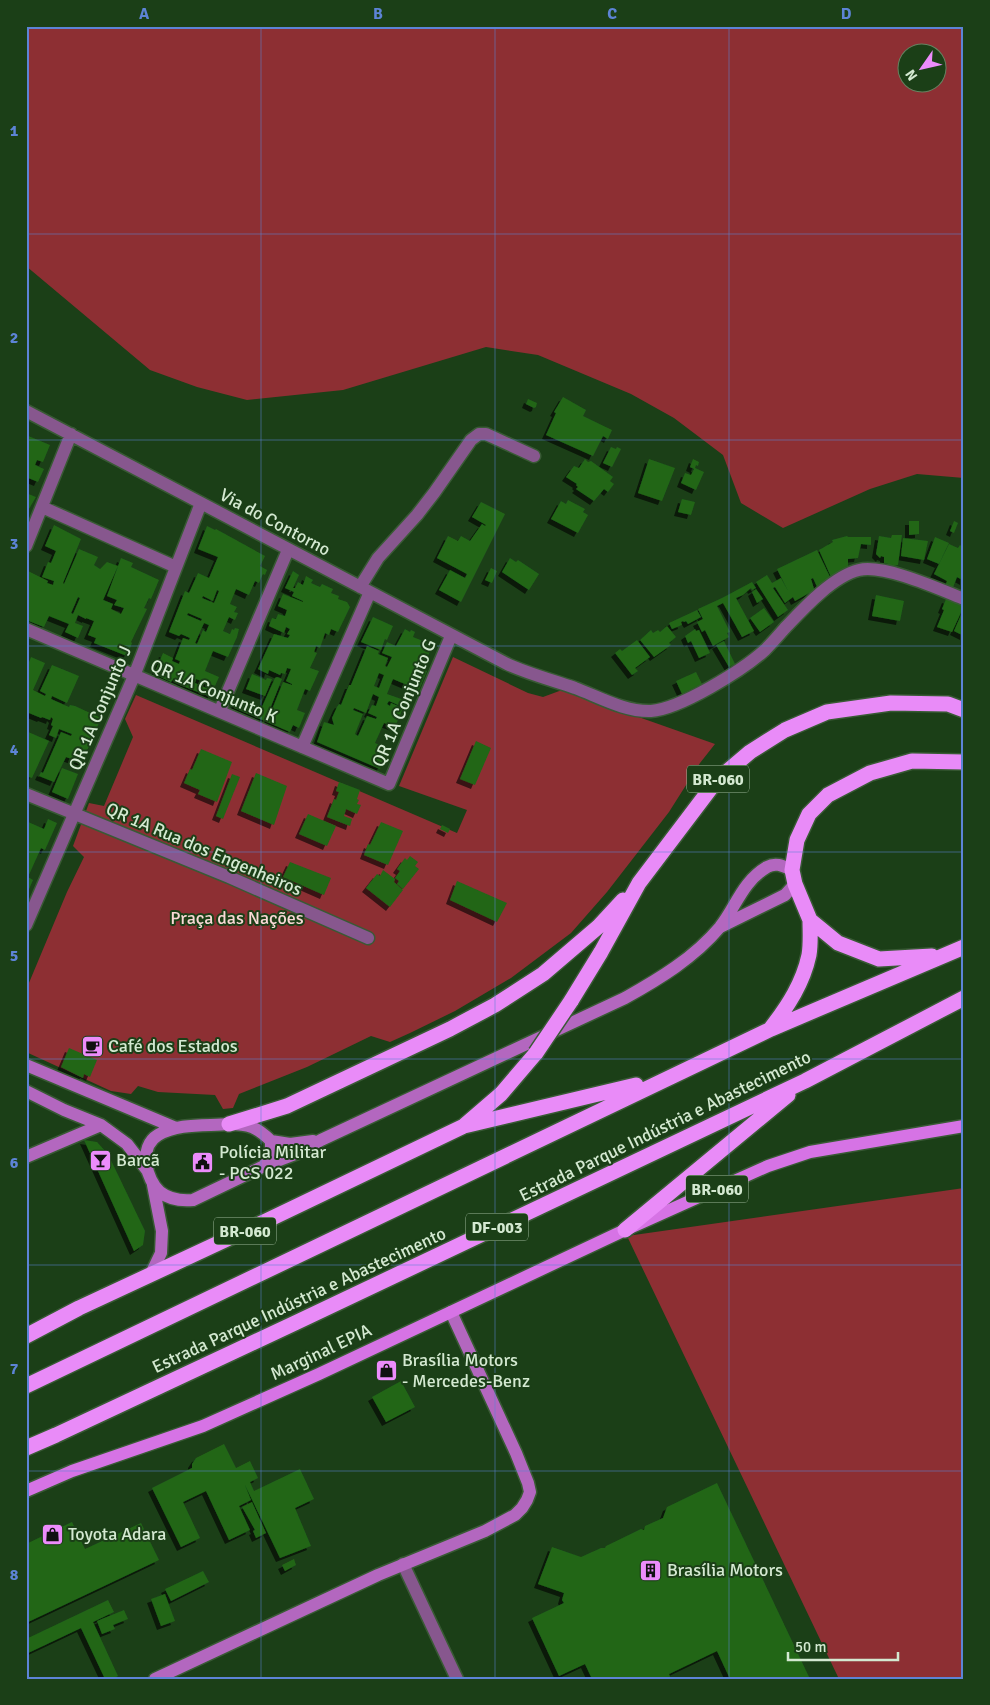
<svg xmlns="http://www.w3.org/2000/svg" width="990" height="1705" font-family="Signika,sans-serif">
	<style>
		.green { fill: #8d2f33; fill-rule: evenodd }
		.building { fill: #206619; fill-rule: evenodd; filter: url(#shadow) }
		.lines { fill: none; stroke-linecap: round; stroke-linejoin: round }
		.street-casing { stroke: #395a35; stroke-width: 15 }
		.secondary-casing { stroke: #395a35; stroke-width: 15 }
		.primary-casing { stroke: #395a35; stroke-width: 15 }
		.highway-casing { stroke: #395a35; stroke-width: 18 }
		.street { stroke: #87578e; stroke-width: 12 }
		.secondary { stroke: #b367bf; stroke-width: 12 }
		.primary { stroke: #d673e5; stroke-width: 12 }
		.highway { stroke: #e98bf8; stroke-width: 15 }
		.highway-bridge-casing { stroke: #395a35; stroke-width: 18; stroke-linecap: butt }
		.highway-bridge { stroke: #e98bf8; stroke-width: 15 }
		.grid { fill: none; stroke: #5d84d6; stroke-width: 1; stroke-opacity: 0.55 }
		.labels { text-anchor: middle; stroke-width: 4; stroke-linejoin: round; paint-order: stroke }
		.shield { fill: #1b3f17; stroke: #9cb699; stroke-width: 1 }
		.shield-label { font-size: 16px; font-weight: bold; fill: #d4e9d1 }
		.street-label { font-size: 18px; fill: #d4e9d1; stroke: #1b3f17 }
		.park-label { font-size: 18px; fill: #fad8d6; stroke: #1b3f17 }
		.poi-label { font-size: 18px; fill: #d4e9d1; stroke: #1b3f17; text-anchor: start }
		.neatline { fill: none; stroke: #5d84d6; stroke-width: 2 }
		.grid-label { font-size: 16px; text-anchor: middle; font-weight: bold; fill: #5d84d6 }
	</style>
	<defs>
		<filter id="shadow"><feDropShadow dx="-4" dy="4" stdDeviation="0" flood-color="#0009"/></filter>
	</defs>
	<rect width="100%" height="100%" fill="#1b3f17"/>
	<path class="green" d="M26 26H964V478L917 474 870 489 783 528 741 503 723 455 674 418 631 394 538 355 486 347 343 390 247 400 197 387 150 370 26 266ZM938 52V82H908V52Z
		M453 657 528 693 543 697 562 690 715 744 700 763 669 812 607 892 571 933 511 978 455 1011 410 1033 390 1042 371 1036 307 1067 239 1094 233 1108 223 1109 215 1095 158 1092 138 1086 131 1094 111 1091 26 1052V990L67 892 84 857 73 846 89 803 104 806 133 737 125 719 136 695 457 833 467 810 399 786Z
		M964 1188V1679H839L627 1236Z"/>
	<path class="building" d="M563 397 586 410 583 416 612 430 608 439 603 436 593 456 546 435 556 413 554 412Z
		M528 399 537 403 536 407 534 408 526 404Z
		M26 435 50 445 43 462 37 460 35 465 44 469 38 482 26 477Z
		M611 447 616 449 617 447 621 449 612 467 603 463Z
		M585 459 588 462 591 461 613 477 610 481 614 484 608 492 604 489 594 501 576 489 578 487 576 485 577 484 566 477 574 466 579 468Z
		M649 459 675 468 662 501 638 493Z
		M693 459 699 462 698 466 696 465 695 468 704 472 696 490 681 483 685 473 691 475 694 469 690 467Z
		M26 493 36 497 26 514Z
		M682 499 695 502 691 515 678 512Z
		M568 500 585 509 583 512 588 515 578 533 551 519 561 501 566 504Z
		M481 502 505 514 461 602 439 590 450 570 465 578 467 574 437 558 448 536 458 541 461 536 470 541 482 524 485 526 486 525 472 517Z
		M909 521H919V534L909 535Z
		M954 521 958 523 954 533 950 531Z
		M54 525 81 539 63 583 64 584 79 549 98 557 94 565 100 569 107 562 118 566 103 600 113 604 111 609 121 614 124 608 114 605 117 600 107 596 121 558 133 563 131 567 159 580 151 599 149 598 144 608 147 609 131 642 132 643 127 656 94 643 96 638 88 635 94 621 86 618V619L78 615 75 623 83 626 78 638 65 632 69 624 49 616 44 627 26 620 28 609 26 608V570L48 581 47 583 53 585 54 581 42 577 48 562 51 563 56 551 45 546ZM78 597 80 598 73 614 71 613Z
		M207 526 215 530 216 529 265 556 260 566 267 570 265 575 263 574 259 583 255 581 249 595 236 589 230 604 237 607 234 612 238 613 235 620 229 617 223 631 230 634 232 629 234 630 235 628 239 629 237 637 228 657 213 651 205 671 219 677 215 686 196 679 195 683 213 691 211 697 180 685 181 681 174 678 171 682 154 674 163 653 173 658 172 661 179 664 180 661 175 659 183 638 189 640 190 638 181 634 179 636 169 632 185 591 189 593 198 573 209 578 218 557 198 549ZM217 590 219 591 214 603 202 598 203 596 213 601ZM188 613 202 619 201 621 187 615ZM204 623 209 625 206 632 203 630 197 644 195 643Z
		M892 535H902L898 565 894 566 897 567V569L889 567 888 564 884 563V557L881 556 880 558 876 554 879 536 891 538Z
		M847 536 848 537H871V545L861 544 858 558 848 559V566L831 577 819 550 833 542 832 540Z
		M935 537 949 543 939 564 927 559Z
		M903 538 928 541 924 560 901 556Z
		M949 544 958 548 960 545 964 548V566L961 564 964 570V581L957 577 952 590 945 586 947 581 934 574Z
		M817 550 831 579 818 589 813 578 811 579 815 592 812 594 811 592 795 601 793 597 785 603 775 587 773 588 788 610 778 617 756 582 767 575 772 583 781 578 788 591 777 569Z
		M510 558 516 562 518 560 539 574 529 590 502 572Z
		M491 568 497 571 492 583 485 580Z
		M293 571 299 575 293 588H295L298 582 303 585 306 576 313 580 311 583 320 587 322 584 333 589 331 593 339 596 338 599 347 602 350 607 338 632 331 629 329 635 325 633 320 648 316 646 314 652 317 653 310 668 319 671 310 691 305 689 297 710 305 713 299 728 293 725 290 732 267 722 283 682 292 685V684L286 681 291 669 287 668 285 674 281 673 280 675 269 670 268 674 258 669 274 634 288 638 290 635 287 634 290 629 286 627 284 633 269 626 272 618 276 619 278 614 285 616 287 610 278 606 283 594 303 602V601L292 596 294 592 285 588Z
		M752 582 756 588 752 590 751 588 743 595 736 598 754 631 742 637 723 603 717 606 730 632 727 633 729 637 713 646 705 630 702 632 697 622 703 619 698 609 722 598Z
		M756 589 763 599 757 603 752 592Z
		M876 595 904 601 900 621 872 616Z
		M946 599 964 606 952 632 937 627 944 610 942 609Z
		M764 608 774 622 760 632 750 618Z
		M964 608V636L954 631Z
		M697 610 701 617 688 624 686 621 684 622 683 621 681 622 682 625 672 629 669 623Z
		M373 617 393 626 387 640 385 639 381 650 361 642Z
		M667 626 676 637 669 643 671 645 654 657 640 640 651 630 653 633 658 630 660 632Z
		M405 629 410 632 411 630 415 632 413 637 433 645 422 669 427 671 419 690 393 679 387 694 407 701V703L405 708 389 701 387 704 390 706 391 703 403 708 395 727 384 723 375 743 388 749 380 769 317 742 324 722 334 725 332 718 337 707 339 704 341 705 349 685H351L367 646 379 651 378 654 388 658 385 666 387 667 392 657 382 653 387 642 396 646ZM379 673 384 675 379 688 374 686ZM373 694 379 697 376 706 372 705 368 713 377 717 376 719 367 716 358 736 355 734 363 714 353 710 354 708 366 713Z
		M695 629 696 631 699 630 710 653 699 658 691 641 688 643 685 636Z
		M637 640 650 657 635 668 638 671 632 675 615 653 620 649 622 651Z
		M724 641 735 664 729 667 716 645Z
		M31 657 45 663 33 690 45 696 46 694 40 691 52 665 79 676 67 703 52 696 51 699 69 707 70 705 75 706 101 718 82 763 66 757 54 782 39 776 41 772 43 773 61 732 71 736 72 734 59 729 56 738 49 735 53 726 51 725 53 719 51 717 50 720 42 717 41 718 29 713 26 718V660L29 662Z
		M696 672 702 684 682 694 676 681Z
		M252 674 266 680 267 678 272 679 265 696 246 689Z
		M277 677 282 679 265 721 234 708 237 699 261 709 275 678Z
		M26 731 49 741 32 778 26 776Z
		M476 741 491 748 475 785 460 779Z
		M201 749 232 762 217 802 198 794 200 790 184 783 190 769 192 770Z
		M62 768 78 774 68 799 52 792Z
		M256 773 287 786 274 825 241 811Z
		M232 774 240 777 223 819 216 816Z
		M339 782 360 790 357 799 359 800 357 804 361 805 357 814 346 809 344 816 352 819 350 826 327 817 334 799 336 800 339 792 336 791Z
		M308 814 336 826 327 846 299 834Z
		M48 819 57 823 45 850 41 848 28 877 33 880 26 896V821L44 829Z
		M381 822 403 831 388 865 364 855 368 844 370 845Z
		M442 825 450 829 448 833 440 829Z
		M410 856 418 862 415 866 419 869 403 889 397 884 399 881 395 878 400 871 397 869 405 858 407 860Z
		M290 862 331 878 324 895 283 877Z
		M383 870 395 879 394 882 403 890 390 907 366 888 377 874 380 876Z
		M457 881 507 903 497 922 450 900Z
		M69 1048 97 1060 90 1077 84 1074 83 1078 61 1067Z
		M84 1140 97 1142 108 1154 145 1231 143 1245 134 1251Z
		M401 1381 415 1407 386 1422 372 1397Z
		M224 1444 236 1468 250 1461 258 1478 250 1482 254 1491 300 1469 314 1499 295 1508 311 1546 280 1558 245 1485 251 1500 239 1506 250 1530 229 1540 206 1491 183 1502 200 1538 181 1547 152 1488 192 1468V1464L196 1458Z
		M717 1483 810 1679H730L717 1651 669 1674 671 1679H592L585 1664 559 1676 532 1618 564 1603 562 1600 564 1593 538 1584 552 1547 581 1557 601 1548H605L606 1546 641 1529 644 1530 645 1526 663 1518 667 1507Z
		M252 1502 266 1533 256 1538 253 1531 255 1530 242 1507Z
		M72 1522 85 1549 141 1523 159 1560 26 1623V1544Z
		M294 1559 296 1565 285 1571 282 1565Z
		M203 1571 209 1582 171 1601 165 1589Z
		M165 1594 175 1621 161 1626 151 1599Z
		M108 1600 114 1612 93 1622 118 1676 113 1679H105L81 1628 26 1654V1639Z
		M124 1610 128 1619 113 1625 115 1629 102 1634 97 1621Z"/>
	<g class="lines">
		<defs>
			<path id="street" d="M26 411 507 664C529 674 552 680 575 688 599 697 625 712 651 711 680 709 743 670 765 650 772 643 778 636 785 628 803 609 833 576 859 570 884 564 939 589 964 599
				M42 507 176 567
				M26 546 71 434
				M360 587 378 558 417 515 434 493 471 440 479 434H486L534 456
				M26 629 389 784 451 636
				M220 710 288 550
				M302 747 370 592
				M26 794 229 877 368 938
				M26 925 134 676 201 503
				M403 1564 457 1679"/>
			<path id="secondary" d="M720 927 785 895 795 884
				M26 1065 176 1128
				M26 1091 64 1110 101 1125 127 1144 147 1170
				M229 1124C249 1124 257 1127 271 1141V1155L264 1166 193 1200C181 1201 170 1200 160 1192 146 1180 138 1147 158 1135 178 1123 206 1126 229 1124Z
				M271 1141 290 1144 313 1141
				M26 1157 101 1125
				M264 1166 298 1153 321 1140 625 998C659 979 694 958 720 927 736 907 742 882 767 867 776 862 783 866 792 870
				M150 1276 161 1253 162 1231 153 1185
				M155 1679 378 1575 485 1531 515 1515 522 1508 527 1500 530 1492 528 1483 516 1453 451 1312"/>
			<path id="primary" d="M26 1491 72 1471 203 1426 319 1374 625 1230 768 1166 810 1152 964 1126"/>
			<path id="highway" d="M932 956 879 959 838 943 810 920 795 884 792 870 797 840 809 814 828 795 870 773 912 761 964 762
				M571 1001 601 952 639 883 717 780 750 752 785 730 827 712 891 703 948 704 964 710
				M771 1028C788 1006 803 983 809 955 811 944 810 931 810 920
				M229 1124 287 1106 450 1029 495 1005 543 974 598 927 623 900
				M465 1125 501 1094 536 1053
				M625 1230 788 1095
				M26 1336 79 1308 268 1220 464 1126 636 1085
				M26 1386 771 1029 964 947
				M26 1448 56 1435 295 1323 805 1081 964 998"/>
		</defs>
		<use href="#street" class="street-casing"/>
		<use href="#secondary" class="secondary-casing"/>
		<use href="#primary" class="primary-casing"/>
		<use href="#highway" class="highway-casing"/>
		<use href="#street" class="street"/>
		<use href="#secondary" class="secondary"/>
		<use href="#primary" class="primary"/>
		<use href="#highway" class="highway"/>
		<defs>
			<path id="highway-bridge" d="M536 1053 571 1001"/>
		</defs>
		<use href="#highway-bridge" class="highway-bridge-casing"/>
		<use href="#highway-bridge" class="highway-bridge"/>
	</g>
	<path class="grid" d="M261 26V1679M495 26V1679M729 26V1679M26 234H964M26 440H964M26 646H964M26 852H964M26 1059H964M26 1265H964M26 1471H964"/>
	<defs>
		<symbol id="cafe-square" viewBox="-11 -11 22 22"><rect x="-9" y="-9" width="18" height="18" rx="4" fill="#ec8cfb" stroke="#1b3f17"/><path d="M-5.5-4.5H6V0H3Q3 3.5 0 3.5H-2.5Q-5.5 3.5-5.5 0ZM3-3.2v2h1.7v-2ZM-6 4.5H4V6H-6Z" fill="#111"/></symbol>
		<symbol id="bar-square" viewBox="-11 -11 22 22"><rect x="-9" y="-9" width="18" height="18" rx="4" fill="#ec8cfb" stroke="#1b3f17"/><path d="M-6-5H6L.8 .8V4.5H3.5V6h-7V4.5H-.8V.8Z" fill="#111"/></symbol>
		<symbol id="civic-square" viewBox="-11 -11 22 22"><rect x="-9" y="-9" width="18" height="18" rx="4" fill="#ec8cfb" stroke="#1b3f17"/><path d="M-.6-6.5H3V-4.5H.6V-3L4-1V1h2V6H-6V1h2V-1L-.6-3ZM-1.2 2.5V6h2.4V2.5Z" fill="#111"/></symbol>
		<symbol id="shop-square" viewBox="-11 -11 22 22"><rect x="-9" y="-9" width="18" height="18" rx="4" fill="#ec8cfb" stroke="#1b3f17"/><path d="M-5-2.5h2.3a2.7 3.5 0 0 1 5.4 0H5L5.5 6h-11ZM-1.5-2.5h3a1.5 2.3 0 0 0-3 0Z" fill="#111"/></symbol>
		<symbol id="building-square" viewBox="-11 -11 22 22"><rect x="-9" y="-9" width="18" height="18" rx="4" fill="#ec8cfb" stroke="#1b3f17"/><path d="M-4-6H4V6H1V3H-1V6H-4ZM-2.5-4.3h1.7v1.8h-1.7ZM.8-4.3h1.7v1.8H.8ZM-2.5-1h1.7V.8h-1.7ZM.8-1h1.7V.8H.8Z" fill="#111"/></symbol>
	</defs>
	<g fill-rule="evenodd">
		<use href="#cafe-square" x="80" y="1034" width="25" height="25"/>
		<use href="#bar-square" x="88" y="1148" width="25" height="25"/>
		<use href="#civic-square" x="190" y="1150" width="25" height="25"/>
		<use href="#shop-square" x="374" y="1358" width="25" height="25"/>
		<use href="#shop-square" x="40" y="1522" width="25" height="25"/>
		<use href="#building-square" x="638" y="1558" width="25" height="25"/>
	</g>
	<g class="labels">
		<g class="shield">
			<rect x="687" y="765.5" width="62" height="27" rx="4"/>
			<rect x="686" y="1175.5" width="62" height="27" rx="4"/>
			<rect x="466" y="1213.5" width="62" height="27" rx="4"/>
			<rect x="214" y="1217.5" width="62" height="27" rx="4"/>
		</g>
		<g class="shield-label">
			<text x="718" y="785">BR-060</text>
			<text x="717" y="1195">BR-060</text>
			<text x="497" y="1233">DF-003</text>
			<text x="245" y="1237">BR-060</text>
		</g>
		<g class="street-label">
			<text transform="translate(275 522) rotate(28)" y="6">Via do Contorno</text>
			<text transform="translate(214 691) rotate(23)" y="6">QR 1A Conjunto K</text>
			<text transform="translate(404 703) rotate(-67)" y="6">QR 1A Conjunto G</text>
			<text transform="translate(100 708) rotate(-67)" y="6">QR 1A Conjunto J</text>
			<text transform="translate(204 849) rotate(23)" y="6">QR 1A Rua dos Engenheiros</text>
			<text transform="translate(665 1126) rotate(-26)" y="6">Estrada Parque Indústria e Abastecimento</text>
			<text transform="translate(299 1300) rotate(-25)" y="6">Estrada Parque Indústria e Abastecimento</text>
			<text transform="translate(321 1352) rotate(-25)" y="6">Marginal EPIA</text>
		</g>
		<g class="park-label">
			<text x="237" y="924">Praça das Nações</text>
		</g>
		<g class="poi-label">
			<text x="108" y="1052">Café dos Estados</text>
			<text x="219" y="1158">Polícia Militar<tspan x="219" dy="21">- PCS 022</tspan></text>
			<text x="116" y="1166">Barcã</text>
			<text x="402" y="1366">Brasília Motors<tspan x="402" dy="21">- Mercedes-Benz</tspan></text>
			<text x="68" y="1540">Toyota Adara</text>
			<text x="667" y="1576">Brasília Motors</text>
		</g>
	</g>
	<rect width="990" height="1705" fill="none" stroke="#1b3f17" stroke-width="55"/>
	<g transform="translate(922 68) rotate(236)"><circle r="24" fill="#1b3f17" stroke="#658361"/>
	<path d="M0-4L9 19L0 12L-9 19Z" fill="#ec8cfb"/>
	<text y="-8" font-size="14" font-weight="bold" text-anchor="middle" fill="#d4e9d1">N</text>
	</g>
	<path d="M788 1652v8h110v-8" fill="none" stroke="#d4e9d1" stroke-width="2.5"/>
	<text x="795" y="1652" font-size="15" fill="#d4e9d1" stroke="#1b3f17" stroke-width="4" paint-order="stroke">50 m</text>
	<rect x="28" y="28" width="934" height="1650" class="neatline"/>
	<g class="grid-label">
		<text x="144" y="19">A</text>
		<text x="378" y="19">B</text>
		<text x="612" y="19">C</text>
		<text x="846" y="19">D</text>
		<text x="14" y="136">1</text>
		<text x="14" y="343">2</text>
		<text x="14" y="549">3</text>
		<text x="14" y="755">4</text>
		<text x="14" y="961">5</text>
		<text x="14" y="1168">6</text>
		<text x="14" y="1374">7</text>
		<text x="14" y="1580">8</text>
	</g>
</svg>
